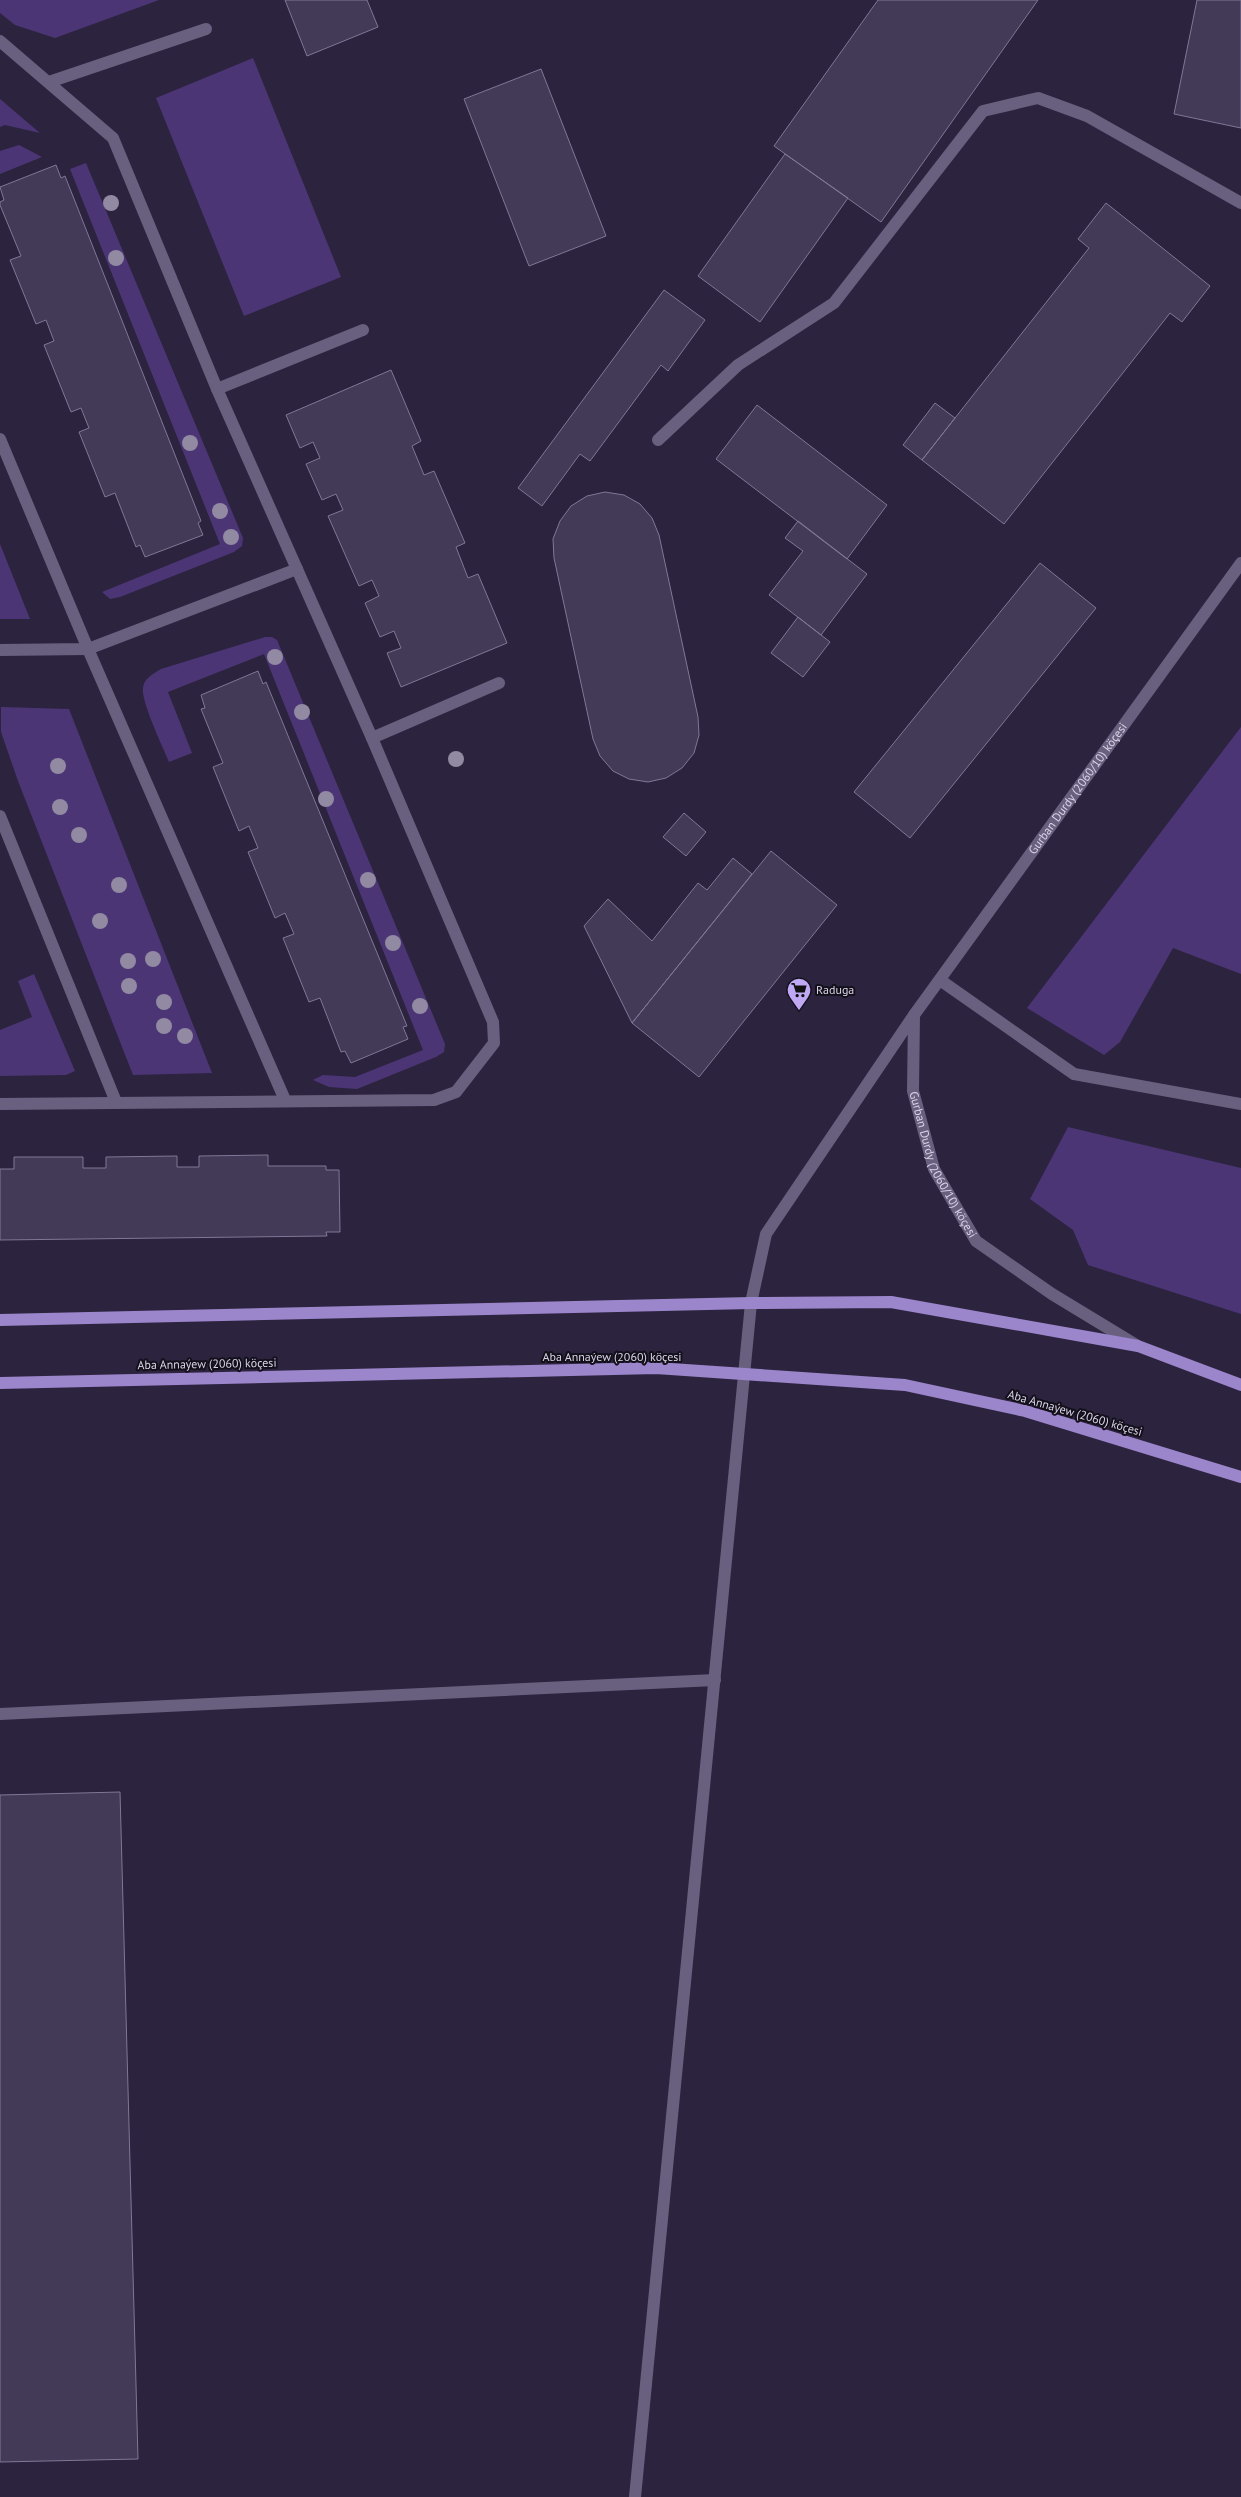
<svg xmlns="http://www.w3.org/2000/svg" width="1241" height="2497" font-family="'PT Sans',sans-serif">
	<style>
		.green { fill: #4c3575 }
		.building { fill: #423a56; stroke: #817798 }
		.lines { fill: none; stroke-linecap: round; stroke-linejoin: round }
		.minor { stroke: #69607f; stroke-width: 12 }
		.major { stroke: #9b85cb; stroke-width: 12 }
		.tree { fill: #918aa2 }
		.labels { text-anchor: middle; stroke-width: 4; stroke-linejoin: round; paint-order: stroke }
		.street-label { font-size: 12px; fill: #d9d4e6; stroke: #130f1b }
		.poi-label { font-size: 12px; fill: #d9d4e6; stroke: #130f1b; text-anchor: start }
	</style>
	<rect width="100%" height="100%" fill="#2c233e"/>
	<path class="green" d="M0 0H159L55 38 15 25 0 13Z
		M253 58 341 277 244 316 156 98Z
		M0 99 40 133 5 125 0 127Z
		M19 145 42 157 0 174V151Z
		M86 163 243 538 242 546 234 552 120 597 110 599 102 592 220 544 70 169Z
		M0 544 30 619H0Z
		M265 637H272L277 640 445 1044 444 1052 436 1057 357 1089 329 1087 313 1080 323 1075 355 1077 423 1050 264 654 168 692 192 753 169 762C163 747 141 702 143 688 144 678 153 674 161 669Z
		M1 707 69 709 212 1073 133 1075 18 781 1 732Z
		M1241 727V974L1173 948 1120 1042 1104 1055 1027 1008Z
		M34 974 75 1071 66 1075 0 1076V1030L32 1017 18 981Z
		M1068 1127 1241 1168V1314L1088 1265 1073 1230 1030 1199Z"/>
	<path class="building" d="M285 0H367L378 27 307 56Z
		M878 0H1038L881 222 774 146Z
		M1197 0H1241V128L1174 114Z
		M541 69 606 236 529 266 464 99Z
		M785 154 848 198 760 322 698 276Z
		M56 165 61 178 65 176 201 521 198 523 203 535 145 557 140 545 136 547 115 493 105 497 79 432 89 428 81 408 71 412 44 345 54 341 46 320 36 324 10 260 21 256 0 205V202L4 200 0 187Z
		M1106 203 1210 286 1182 322 1170 313 1004 524 922 460 1089 248 1078 239Z
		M664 290 705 320 668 371 661 365 590 461 580 454 542 506 518 488Z
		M391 370 421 441 412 446 424 475 434 471 465 543 456 547 468 578 478 574 507 643 401 687 387 653 401 648 394 631 380 637 365 603 379 596 372 580 359 586 328 516 343 510 336 494 322 500 306 464 320 458 313 442 300 448 286 415Z
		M935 403 955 418 922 460 903 445Z
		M757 405 887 505 847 559 716 459Z
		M605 492 624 495 640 504 652 518 659 535 698 717 699 735 694 753 682 768 666 778 648 782 629 779 613 771 600 756 593 739 554 558 553 539 560 521 571 506 587 496Z
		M798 521 867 574 821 635 769 595 803 551 785 538Z
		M1040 563 1096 608 910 838 854 792Z
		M798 617 830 642 803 677 771 653Z
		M258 671 263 684 266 682 407 1026 403 1027 408 1039 351 1063 345 1051 341 1052 320 998 309 1002 283 938 294 934 285 913 275 918 248 852 258 848 249 826 239 831 213 767 223 763 201 709 205 708 201 695Z
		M684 813 706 832 686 856 663 837Z
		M771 851 837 905 699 1077 632 1023Z
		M733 858 752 874 632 1023 584 926 608 899 652 941 698 883 707 890Z
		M268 1155V1166H326V1170H339L340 1232H326L327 1236 0 1240V1169H14V1157H83V1168H106V1157L177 1156V1167H199V1156Z
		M120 1792 138 2459 0 2462V1795Z"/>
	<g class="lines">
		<g class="minor">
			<path d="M0 41 113 138 217 389 372 738 493 1022 494 1043 456 1092 434 1100 0 1104"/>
			<path d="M49 82 206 29"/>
			<path d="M217 389 363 330"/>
			<path d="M0 439 88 649 0 650"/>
			<path d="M658 440 738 365 834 303 983 111 1038 98 1087 116 1241 203"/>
			<path d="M372 738 499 683"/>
			<path d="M0 816 116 1102"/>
			<path d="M940 980 1074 1074 1241 1104"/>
			<path id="s1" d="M914 1015 913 1091 934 1169 976 1241 1052 1294 1136 1345"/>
			<path d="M285 1100 88 649 297 569"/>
			<path d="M0 1714 715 1680"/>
			<path id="s2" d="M635 2497 751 1303 766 1234 914 1015 1241 563"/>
		</g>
		<path class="major" d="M0 1320 751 1303 891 1302 1138 1346 1241 1385
			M0 1383 656 1368 905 1385 1025 1411 1241 1477"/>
	</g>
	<g class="tree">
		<circle cx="111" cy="203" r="8"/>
		<circle cx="116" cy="258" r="8"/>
		<circle cx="190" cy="443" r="8"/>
		<circle cx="220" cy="511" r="8"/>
		<circle cx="231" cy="537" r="8"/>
		<circle cx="275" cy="657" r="8"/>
		<circle cx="302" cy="712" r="8"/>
		<circle cx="456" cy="759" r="8"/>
		<circle cx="58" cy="766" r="8"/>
		<circle cx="326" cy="799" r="8"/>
		<circle cx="60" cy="807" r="8"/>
		<circle cx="79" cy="835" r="8"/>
		<circle cx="368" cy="880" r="8"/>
		<circle cx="119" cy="885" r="8"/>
		<circle cx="100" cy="921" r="8"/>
		<circle cx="393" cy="943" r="8"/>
		<circle cx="153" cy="959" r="8"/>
		<circle cx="128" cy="961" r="8"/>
		<circle cx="129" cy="986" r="8"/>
		<circle cx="164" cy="1002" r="8"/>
		<circle cx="420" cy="1006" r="8"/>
		<circle cx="164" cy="1026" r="8"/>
		<circle cx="185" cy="1036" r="8"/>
	</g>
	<defs>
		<symbol id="supermarket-pin" viewBox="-11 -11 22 30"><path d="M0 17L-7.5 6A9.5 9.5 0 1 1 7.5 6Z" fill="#bfa8f4" stroke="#130f1b"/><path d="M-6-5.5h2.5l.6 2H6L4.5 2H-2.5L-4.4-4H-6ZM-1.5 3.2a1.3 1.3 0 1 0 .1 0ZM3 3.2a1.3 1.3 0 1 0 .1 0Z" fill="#111"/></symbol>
	</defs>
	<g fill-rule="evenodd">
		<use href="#supermarket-pin" x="785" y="976" width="28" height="38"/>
	</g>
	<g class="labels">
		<g class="street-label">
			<text dy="4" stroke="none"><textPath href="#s2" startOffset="1814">Gurban Durdy (2060/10) köçesi</textPath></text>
			<text dy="4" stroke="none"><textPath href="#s1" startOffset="156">Gurban Durdy (2060/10) köçesi</textPath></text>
			<text x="612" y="1361">Aba Annaýew (2060) köçesi</text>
			<text transform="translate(207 1364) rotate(-1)" y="4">Aba Annaýew (2060) köçesi</text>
			<text transform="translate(1075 1413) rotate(16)" y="4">Aba Annaýew (2060) köçesi</text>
		</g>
		<g class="poi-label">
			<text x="816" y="994">Raduga</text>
		</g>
	</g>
</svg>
